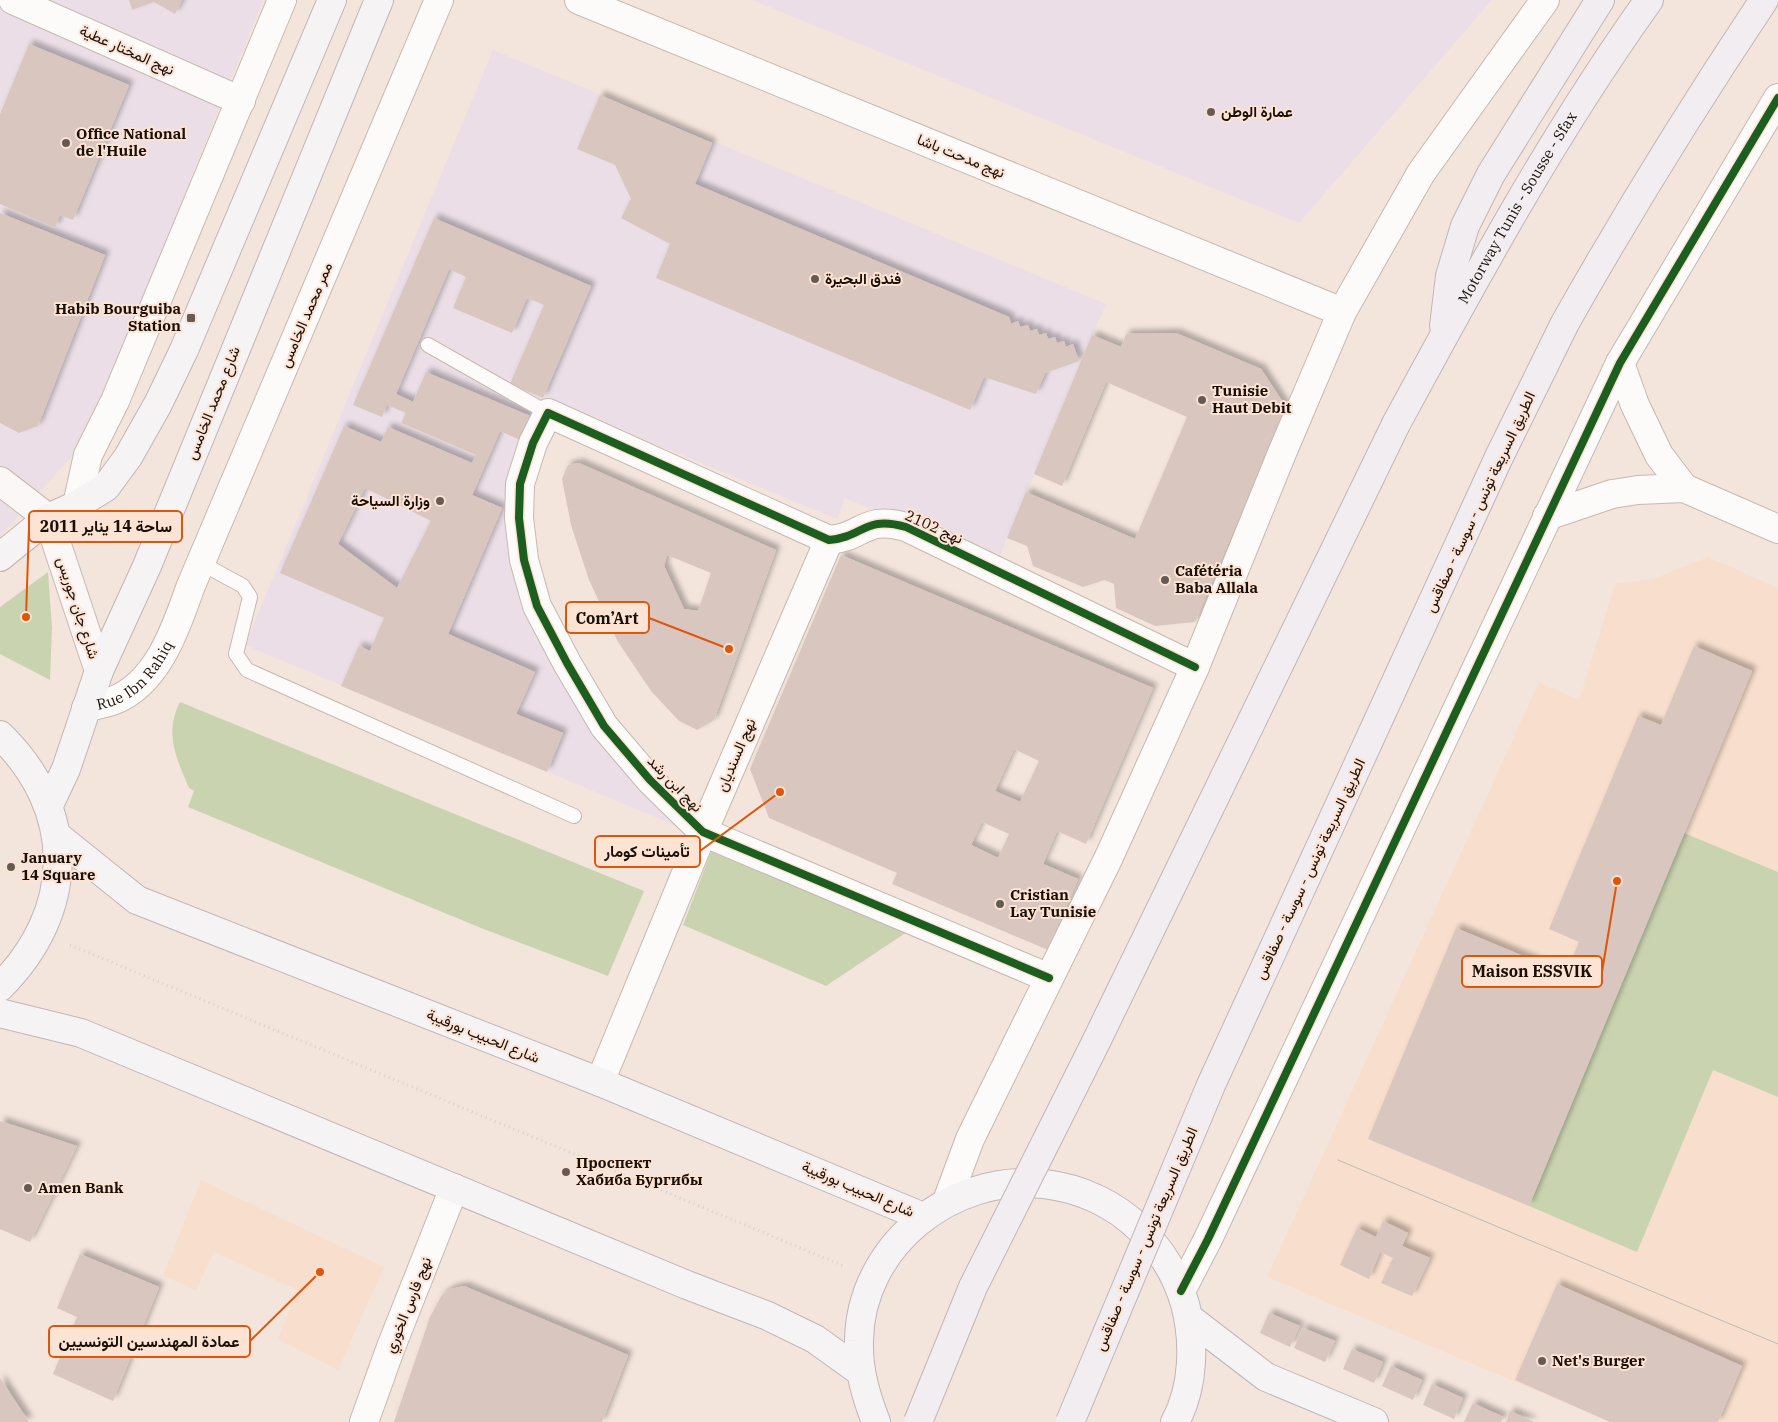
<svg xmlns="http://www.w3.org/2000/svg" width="1778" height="1422" font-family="'IBM Plex Serif',Vazirmatn,serif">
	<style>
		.commercial { fill: #ebdee6 }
		.built { fill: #f8decd }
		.green { fill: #c9d3b0 }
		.building { fill: #d9c6be; fill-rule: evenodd; filter: url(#shadow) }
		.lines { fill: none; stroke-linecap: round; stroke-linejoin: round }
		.service-casing { stroke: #c5b9b1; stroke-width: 16 }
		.minor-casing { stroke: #c5b9b1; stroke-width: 30 }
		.tertiary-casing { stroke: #c5b9b1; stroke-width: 30 }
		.secondary-casing { stroke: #c5b9b1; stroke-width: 30 }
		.primary-casing { stroke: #c0b5b7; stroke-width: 30 }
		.motorway-casing { stroke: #c0b5b7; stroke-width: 30 }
		.path { stroke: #d4d0ce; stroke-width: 3; stroke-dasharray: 1 4; stroke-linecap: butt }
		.service { stroke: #fdfbfa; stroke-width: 14 }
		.minor { stroke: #fdfbfa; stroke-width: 28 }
		.tertiary { stroke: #fdfbfa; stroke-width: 28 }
		.secondary { stroke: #faf7f6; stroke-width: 28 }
		.primary { stroke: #f6f3f4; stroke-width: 28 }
		.motorway { stroke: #f2edf0; stroke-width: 28 }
		.tram { stroke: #bdbab7; stroke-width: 1 }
		.motorway-bridge-casing { stroke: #c0b5b7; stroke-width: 30; stroke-linecap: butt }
		.motorway-bridge { stroke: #f2edf0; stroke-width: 28 }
		.cycleway-casing { stroke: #fce3d3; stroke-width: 11 }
		.cycleway { stroke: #1b5e20; stroke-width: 8 }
		.poi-dot { fill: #665b54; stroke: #fce3d3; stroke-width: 2 }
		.labels { text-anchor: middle; stroke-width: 4; stroke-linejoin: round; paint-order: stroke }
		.street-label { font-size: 15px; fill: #1a100a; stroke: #fce3d3 }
		.poi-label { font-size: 15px; font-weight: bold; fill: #1a100a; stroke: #fce3d3; text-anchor: start }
		.leader { fill: none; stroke: #de550c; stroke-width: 2 }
		.callout-dot { fill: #de550c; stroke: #fce3d3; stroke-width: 2 }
		.callout { fill: #fce3d3; stroke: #de550c; stroke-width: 2 }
		.callout-label { font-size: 16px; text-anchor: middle; font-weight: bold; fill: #1a100a }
	</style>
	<defs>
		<filter id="shadow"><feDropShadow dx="4.5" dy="-4.5" stdDeviation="2.5" flood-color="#0004"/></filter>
	</defs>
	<rect width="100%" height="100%" fill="#f3e5dc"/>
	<path class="commercial" d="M0 0H263L84 443 0 536Z
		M752 0H1492L1299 223Z
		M493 50 1106 304 997 563 845 498 837 519 543 398 514 468 507 536 521 608 555 671 597 734 686 830 245 645Z"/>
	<path class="built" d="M1708 557 1778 588V1422H1610L1267 1277 1539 682 1579 700 1615 584 1653 579Z
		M201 1180 384 1267 338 1370 278 1339 298 1290 214 1252 196 1290 163 1276Z"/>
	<path class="green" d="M48 572 52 628 50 680 0 654V607Z
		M180 702 644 891 608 976 481 928 188 807 194 791 189 788C176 758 164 733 180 702Z
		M1684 833 1778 872V1097L1713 1070 1637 1252 1529 1206Z
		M715 842 913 928 826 986 683 925Z"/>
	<path class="building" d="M129 0H182L175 14 154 2 132 10Z
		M29 44 129 85 73 220 60 215 55 228 0 204V114Z
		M600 95 712 143 695 184 1009 317 1011 324 1018 321 1020 327 1028 325 1030 331 1037 329 1039 335 1046 333 1048 339 1055 337 1057 343 1064 341 1066 347 1073 344 1079 361 1045 373 1036 394 984 377 970 410 656 278 670 244 621 218 631 199 615 165 577 149Z
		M0 213 105 255 38 426 19 433 0 423Z
		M434 218 591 286 543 398 510 384 544 305 527 298 512 333 453 308 466 277 449 269 396 394 413 402 426 372 530 416 520 440 500 431 472 495 502 508 448 634 535 672 516 714 563 733 547 772 341 686 359 646 370 651 384 618 280 573 344 426 381 442 388 427 472 463 476 455 401 423 406 413 387 405 382 417 353 405ZM365 488 431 521 397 588 338 544Z
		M1176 333 1261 369 1286 407 1195 622 1155 626 1116 608 1114 584 1104 580 1083 587 1033 566 1027 546 1007 538 1026 492 1135 539 1187 417 1106 382 1062 486 1034 474 1092 335 1121 347 1126 334Z
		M579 463 776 550 714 720 697 730 679 721 651 691 618 642 589 580 571 525 562 479 568 465ZM667 555 711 573 698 611 684 609 664 566Z
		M841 555 1153 688 1086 844 1057 831 1043 864 1078 879 1048 950 892 884 897 873 769 818 750 769ZM1014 749 1039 761 1020 802 995 791ZM982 822 1009 834 998 858 971 845Z
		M1694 646 1752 671 1529 1206 1368 1139 1456 928 1566 974 1579 942 1549 929 1638 716 1661 725Z
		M0 1121 77 1146 30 1242 0 1229Z
		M1383 1221 1408 1233 1402 1246 1430 1258 1412 1296 1381 1283 1393 1258 1380 1252 1369 1279 1340 1265 1357 1228 1376 1237Z
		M80 1254 159 1287 113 1401 53 1374 77 1317 57 1308Z
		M1557 1284 1742 1366 1718 1422H1610L1515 1380Z
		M464 1286 628 1355 602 1422H394L430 1317 442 1295 451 1289Z
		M1269 1313 1300 1326 1290 1347 1260 1333Z
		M1303 1328 1335 1341 1325 1362 1294 1348Z
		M1352 1349 1383 1362 1374 1383 1343 1369Z
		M1391 1366 1422 1380 1413 1400 1382 1386Z
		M0 1378 29 1422H0Z
		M1432 1384 1463 1398 1454 1419 1423 1405Z
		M1473 1403 1503 1417 1501 1422H1464Z
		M1510 1411 1534 1422H1506Z"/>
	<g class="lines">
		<defs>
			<path id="service" d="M428 345 548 413
				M201 563 243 586 250 597 236 654 247 670 574 816"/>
			<g id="minor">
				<path d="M13 0 241 101"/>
				<path d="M579 0 1342 312"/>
				<path d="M1620 363 1635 405 1659 455 1684 488"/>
				<path d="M77 505 88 455 115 401 282 0"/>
				<path d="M1547 516 1612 494 1638 490 1684 488 1778 529"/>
				<path id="s1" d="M86 708C95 705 104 704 112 701 157 685 176 628 190 588L439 0"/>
				<path d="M1049 978 703 832 650 780 604 726 567 663 537 606 524 560 519 518 520 484 533 443 548 413 829 540C864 537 864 515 906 527L1195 667"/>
				<path d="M600 1082 703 832 829 540"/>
				<path d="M364 1422 391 1347 454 1188"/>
			</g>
			<path id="tertiary" d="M947 1201 970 1139 1109 857 1195 667 1282 453 1342 312 1421 173 1545 0
				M1181 1291 1208 1239 1620 363 1778 98"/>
			<path id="secondary" d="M0 481 48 518 99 671"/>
			<path id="primary" d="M0 557 48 518 77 505 106 487 128 457 158 404 184 350 332 0
				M0 735C78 811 76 911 0 987
				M49 805 66 769 99 671 147 566 379 0
				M56 835 137 900 600 1082 923 1217
				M0 1013 81 1033 687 1285 768 1316 815 1339 861 1372
				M1189 1318 1266 1377 1374 1422
				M876 1422C866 1396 858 1370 859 1341 860 1246 952 1173 1044 1184 1080 1188 1115 1204 1141 1230 1162 1251 1177 1276 1185 1304 1195 1341 1194 1388 1175 1422"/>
			<g id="motorway">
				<path d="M1565 323C1627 213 1694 105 1764 0"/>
				<path d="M1444 326 1450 276 1465 226 1491 174 1600 0"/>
				<path id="s2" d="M1396 424C1474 280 1553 134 1649 0"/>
			</g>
		</defs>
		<use href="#service" class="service-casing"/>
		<use href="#minor" class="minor-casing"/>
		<use href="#tertiary" class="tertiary-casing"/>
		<use href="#secondary" class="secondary-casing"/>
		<use href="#primary" class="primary-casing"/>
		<use href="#motorway" class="motorway-casing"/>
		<path class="path" d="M70 945 844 1266"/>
		<use href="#service" class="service"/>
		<use href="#minor" class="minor"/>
		<use href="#tertiary" class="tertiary"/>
		<use href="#secondary" class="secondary"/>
		<use href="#primary" class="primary"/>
		<use href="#motorway" class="motorway"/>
		<path class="tram" d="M1338 1160 1778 1344"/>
		<defs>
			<path id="motorway-bridge" d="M918 1422 973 1287 1094 1046 1396 424
				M1070 1422 1211 1085 1499 457 1565 323"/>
		</defs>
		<use href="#motorway-bridge" class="motorway-bridge-casing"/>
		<use href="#motorway-bridge" class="motorway-bridge"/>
		<defs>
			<path id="cycleway" d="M1049 978 703 832 650 780 604 726 567 663 537 606 524 560 519 518 520 484 533 443 548 413 829 540C864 537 864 515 906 527L1195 667
				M1181 1291 1208 1239 1620 363 1778 98"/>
		</defs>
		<use href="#cycleway" class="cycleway-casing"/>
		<use href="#cycleway" class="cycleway"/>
	</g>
	<g class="poi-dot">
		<circle cx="1211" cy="112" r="5"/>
		<circle cx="66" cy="143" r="5"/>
		<circle cx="815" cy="279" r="5"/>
		<rect x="186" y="313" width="10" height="10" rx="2.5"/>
		<circle cx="1202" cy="400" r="5"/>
		<circle cx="440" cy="501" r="5"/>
		<circle cx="1165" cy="580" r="5"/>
		<circle cx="11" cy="867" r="5"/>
		<circle cx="1000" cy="904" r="5"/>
		<circle cx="566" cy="1172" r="5"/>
		<circle cx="28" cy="1188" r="5"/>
		<circle cx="1542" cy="1361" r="5"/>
	</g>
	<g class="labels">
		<g class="street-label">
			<text transform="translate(127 50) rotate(24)" y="5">نهج المختار عطية</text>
			<text transform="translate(961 156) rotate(22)" y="5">نهج مدحت باشا</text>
			<text dy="5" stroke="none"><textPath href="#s2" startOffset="248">Motorway Tunis - Sousse - Sfax</textPath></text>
			<text transform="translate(306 315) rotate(-67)" y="5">ممر محمد الخامس</text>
			<text transform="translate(213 403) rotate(-68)" y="5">شارع محمد الخامس</text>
			<text transform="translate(1480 502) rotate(-65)" y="5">الطريق السريعة تونس - سوسة - صفاقس</text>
			<text transform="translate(934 527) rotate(24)" y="5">نهج 2102</text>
			<text transform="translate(78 608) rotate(72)" y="5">شارع جان جوريس</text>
			<text dy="5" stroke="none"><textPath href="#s1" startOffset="61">Rue Ibn Rahiq</textPath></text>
			<text transform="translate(736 755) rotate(-67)" y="5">نهج السنديان</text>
			<text transform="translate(675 784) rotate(46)" y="5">نهج ابن رشد</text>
			<text transform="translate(1310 869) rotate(-65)" y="5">الطريق السريعة تونس - سوسة - صفاقس</text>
			<text transform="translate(483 1036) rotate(22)" y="5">شارع الحبيب بورقيبة</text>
			<text transform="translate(858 1189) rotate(23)" y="5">شارع الحبيب بورقيبة</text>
			<text transform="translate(1146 1239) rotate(-67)" y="5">الطريق السريعة تونس - سوسة - صفاقس</text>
			<text transform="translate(408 1305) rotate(-68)" y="5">نهج فارس الخوري</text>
		</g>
		<g class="poi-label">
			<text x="1221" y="117">عمارة الوطن</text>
			<text x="76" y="139">Office National<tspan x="76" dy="17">de l'Huile</tspan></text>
			<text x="825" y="284">فندق البحيرة</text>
			<text x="181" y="314" text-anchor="end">Habib Bourguiba<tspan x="181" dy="17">Station</tspan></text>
			<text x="1212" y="396">Tunisie<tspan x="1212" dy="17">Haut Debit</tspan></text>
			<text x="430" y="506" text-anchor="end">وزارة السياحة</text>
			<text x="1175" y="576">Cafétéria<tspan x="1175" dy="17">Baba Allala</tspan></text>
			<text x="21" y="863">January<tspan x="21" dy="17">14 Square</tspan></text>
			<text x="1010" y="900">Cristian<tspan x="1010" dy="17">Lay Tunisie</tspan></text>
			<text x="576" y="1168">Проспект<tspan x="576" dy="17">Хабиба Бургибы</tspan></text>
			<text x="38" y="1193">Amen Bank</text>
			<text x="1552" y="1366">Net's Burger</text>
		</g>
	</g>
	<path class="leader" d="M26 617L29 526M729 649L649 618M780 792L700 851M1617 881L1602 972M320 1272L250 1341"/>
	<g class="callout-dot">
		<circle cx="26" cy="617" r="5"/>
		<circle cx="729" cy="649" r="5"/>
		<circle cx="780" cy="792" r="5"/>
		<circle cx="1617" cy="881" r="5"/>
		<circle cx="320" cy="1272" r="5"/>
	</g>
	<g class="callout">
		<rect x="29" y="511" width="153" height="31" rx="5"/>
		<rect x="566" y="602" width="83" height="31" rx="5"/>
		<rect x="595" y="836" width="105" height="31" rx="5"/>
		<rect x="1462" y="956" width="140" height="31" rx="5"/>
		<rect x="49" y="1326" width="201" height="31" rx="5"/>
	</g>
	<g class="callout-label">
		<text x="106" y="532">ساحة 14 يناير 2011</text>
		<text x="607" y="624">Com’Art</text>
		<text x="647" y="857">تأمينات كومار</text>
		<text x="1532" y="977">Maison ESSVIK</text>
		<text x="149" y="1347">عمادة المهندسين التونسيين</text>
	</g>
</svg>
